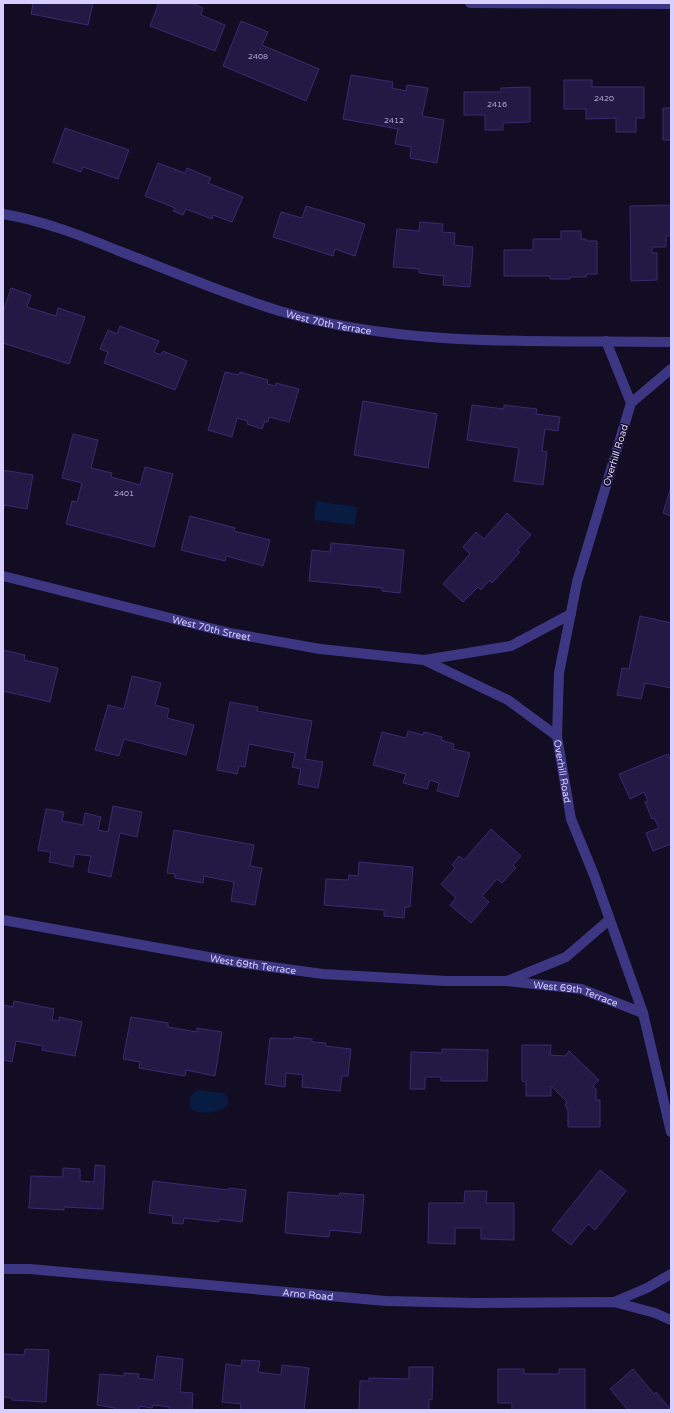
<svg xmlns="http://www.w3.org/2000/svg" width="674" height="1413" font-family="'Varela Round',sans-serif">
	<style>
		.water { fill: #081b41 }
		.building { fill: #231945; stroke: #3b2a71 }
		.lines { fill: none; stroke-linecap: round; stroke-linejoin: round }
		.minor { stroke: #3d3783; stroke-width: 10 }
		.tertiary { stroke: #3d3783; stroke-width: 10 }
		.labels { text-anchor: middle; stroke-width: 3; stroke-linejoin: round; paint-order: stroke }
		.number-label { font-size: 8px; fill: #aaa2d0 }
		.street-label { font-size: 10px; fill: #d7cfff; stroke: #120d23 }
	</style>
	<rect width="100%" height="100%" fill="#120d23"/>
	<path class="water" d="M316 501 357 507 355 525 314 520Z
		M197 1090 224 1093 228 1098V1105C219 1113 203 1115 192 1110L190 1106V1097Z"/>
	<path class="building" d="M25 3H93L88 25 31 14 33 4Z
		M159 3H192L203 8 201 15 225 25 215 51 150 26Z
		M241 21 268 32 262 45 319 69 306 101 223 66Z
		M351 75 393 82 392 88 406 91 407 85 428 88 422 116 444 120 437 163 410 158 411 147 395 144 398 129 343 119Z
		M564 80H592V87H644V118H636V132H616V118L586 119V109H564Z
		M530 87V122L503 123V130H485V115H464V92H501V88Z
		M663 108H671V140H663Z
		M65 128 129 150 118 179 83 167 81 172 53 162Z
		M158 163 185 173 187 168 211 178 208 183 243 197 232 222 213 215 212 219 186 209 183 215 173 211 175 208 145 196Z
		M671 205V236H666V247H652V253H657V280L631 281 630 206Z
		M306 206 365 224 355 256 335 249 333 256 273 237 281 212 302 218Z
		M420 222 443 224 442 232 455 233 454 245 473 247 470 287 443 285 444 276 419 273V269L393 267 397 229 419 231Z
		M561 231H581V239H586V241H597V274H586V277H570V279H550V276H504V250H533V239H561Z
		M11 288 31 295 27 307 56 316 58 308 85 317 69 364 3 343V312Z
		M120 326 159 341 154 352 161 355 163 351 187 361 175 390 104 363 108 352 100 349 108 330 117 334Z
		M225 372 238 375 240 372 268 380 267 384 275 386 276 383 299 389 289 422 269 417 268 422 265 421 262 429 247 424 248 421 237 418 232 437 208 430Z
		M363 401 437 414 428 468 354 455Z
		M472 405 504 409V405L537 409 536 414 560 417 558 431 545 429 542 451 547 452 543 485 514 481 519 448 467 440Z
		M73 434 98 440 91 468 112 473 111 477 140 485 145 467 173 474 154 547 66 524 72 501 77 502 82 483 62 478Z
		M3 470 33 475 27 509 5 505 3 509Z
		M671 487V516L663 513Z
		M507 513 531 535 517 550 520 552 492 583 490 580 481 590 478 587 463 602 443 584 470 554 463 547 476 532 484 539Z
		M190 516 235 528 234 531 270 540 263 566 226 556 225 561 181 550Z
		M331 543 404 550 400 593 382 591V588L309 581 312 550 330 552Z
		M640 616 671 623V688L645 683 641 699 617 695 622 668 629 669Z
		M3 650 25 655 24 660 58 668 50 702 3 691Z
		M132 676 161 683 155 705 169 709 167 718 194 725 186 755 124 739 119 756 95 750 108 705 124 709Z
		M230 702 258 707 257 711 312 721 305 759 323 762 318 788 298 784 301 769 292 767 295 753 249 744 245 767 239 766 237 774 217 770Z
		M408 731 423 735 424 732 442 737 441 740 454 744 453 749 470 753 458 797 437 791 439 783 430 780 427 789 403 783 406 774 373 765 382 732 406 738Z
		M668 754 671 761V844L653 851 646 833 659 828 654 818 652 819 645 802 648 801 644 792 630 799 619 774Z
		M113 806 142 812 137 837 120 833 111 877 88 872 91 856 75 854 73 867 49 862 51 852 38 850 46 809 64 812 62 821 83 825 85 813 101 817 98 830 108 832Z
		M491 829 521 856 513 865 516 868 502 883 497 879 482 896 489 902 471 923 450 905 456 898 441 884 455 868 452 865 459 856 464 860Z
		M174 830 254 845 250 866 262 868 255 905 231 901 234 882 204 876 203 883 175 878V874L167 873Z
		M359 862 413 867 410 907H405L404 918 384 916V910L324 905 326 879 348 880 349 875 358 876Z
		M14 1001 54 1009 52 1020 59 1021V1017L82 1022 75 1056 42 1050 43 1046 16 1041 12 1062 3 1060V1005L13 1007Z
		M131 1017 168 1023V1027L197 1032V1028L222 1032 215 1076 186 1070 185 1076 139 1068 140 1062 123 1059Z
		M294 1037 312 1039V1042L326 1043 325 1046 351 1049 348 1076H342L340 1091 302 1087 303 1075 286 1073 285 1087 265 1084 270 1038 294 1039Z
		M522 1045H551L550 1055 565 1056 569 1051 599 1080 593 1086 596 1089V1100H600V1127H568V1111L565 1104 567 1102 551 1086V1096H526V1082L522 1081Z
		M442 1049 488 1050 487 1081H441V1077H425V1089H410L411 1052 442 1053Z
		M95 1165 105 1166 103 1209 64 1207V1210L29 1208 31 1176 63 1177V1168L80 1169V1181L94 1182Z
		M600 1170 626 1191 595 1230 588 1224 571 1245 552 1230Z
		M153 1181 228 1190 229 1188 246 1190 242 1222 219 1219V1222L184 1218 183 1224 172 1223 173 1216 149 1213Z
		M465 1191H487L486 1203H514V1240L481 1239V1228H455V1244L428 1243 429 1203H464Z
		M288 1192 339 1196 340 1193 364 1195 361 1233 330 1230 329 1237 285 1233Z
		M25 1349 49 1350 46 1402 12 1400 11 1398 3 1397V1354L24 1355Z
		M157 1356 183 1359 180 1392 193 1393 192 1410H169L170 1407 153 1405 152 1408 139 1406V1410H115V1408L97 1405 100 1374 124 1376V1373L139 1374 138 1378 154 1380Z
		M242 1360 260 1361 258 1372 281 1375 282 1365 309 1368 304 1410H240L241 1404 222 1402 226 1364 241 1366Z
		M409 1367H433L432 1400 429 1399V1410H359L360 1381H369V1378L409 1379Z
		M498 1369H524V1374H559V1369H585V1410H512V1403H498Z
		M633 1369 654 1394 656 1392 671 1410H628L610 1389Z"/>
	<g class="lines">
		<g class="minor">
			<path id="s1" d="M3 214C45 221 85 237 124 253 177 273 229 296 283 312 409 348 542 340 671 342"/>
			<path d="M606 341 631 403"/>
			<path id="s2" d="M671 369 631 403 577 582 559 673 557 736 571 819 594 875 643 1013 671 1132"/>
			<path id="s3" d="M3 576 230 633 320 649 424 660 508 700 557 736"/>
			<path d="M424 660 511 646 571 614"/>
			<path id="s4" d="M3 920 242 963 323 974 446 981H506L581 989 643 1013"/>
			<path d="M507 981 566 957 609 920"/>
			<path id="s5" d="M3 1269H30L386 1301 476 1303 614 1302 655 1313 671 1320"/>
			<path d="M614 1302 647 1288 671 1274"/>
		</g>
		<path class="tertiary" d="M470 3 671 4"/>
	</g>
	<g class="labels">
		<g class="number-label">
			<text x="258" y="59">2408</text>
			<text x="604" y="101">2420</text>
			<text x="497" y="107">2416</text>
			<text x="394" y="123">2412</text>
			<text x="124" y="496">2401</text>
		</g>
		<g class="street-label">
			<text dy="4" stroke="none"><textPath href="#s1" startOffset="344">West 70th Terrace</textPath></text>
			<text transform="translate(615 455) rotate(-73)" y="4">Overhill Road</text>
			<text dy="4" stroke="none"><textPath href="#s3" startOffset="215">West 70th Street</textPath></text>
			<text dy="4" stroke="none"><textPath href="#s2" startOffset="431">Overhill Road</textPath></text>
			<text dy="4" stroke="none"><textPath href="#s4" startOffset="254">West 69th Terrace</textPath></text>
			<text dy="4" stroke="none"><textPath href="#s4" startOffset="579">West 69th Terrace</textPath></text>
			<text dy="4" stroke="none"><textPath href="#s5" startOffset="306">Arno Road</textPath></text>
		</g>
	</g>
	<rect width="674" height="1413" fill="none" stroke="#d7cfff" stroke-width="8"/>
</svg>
